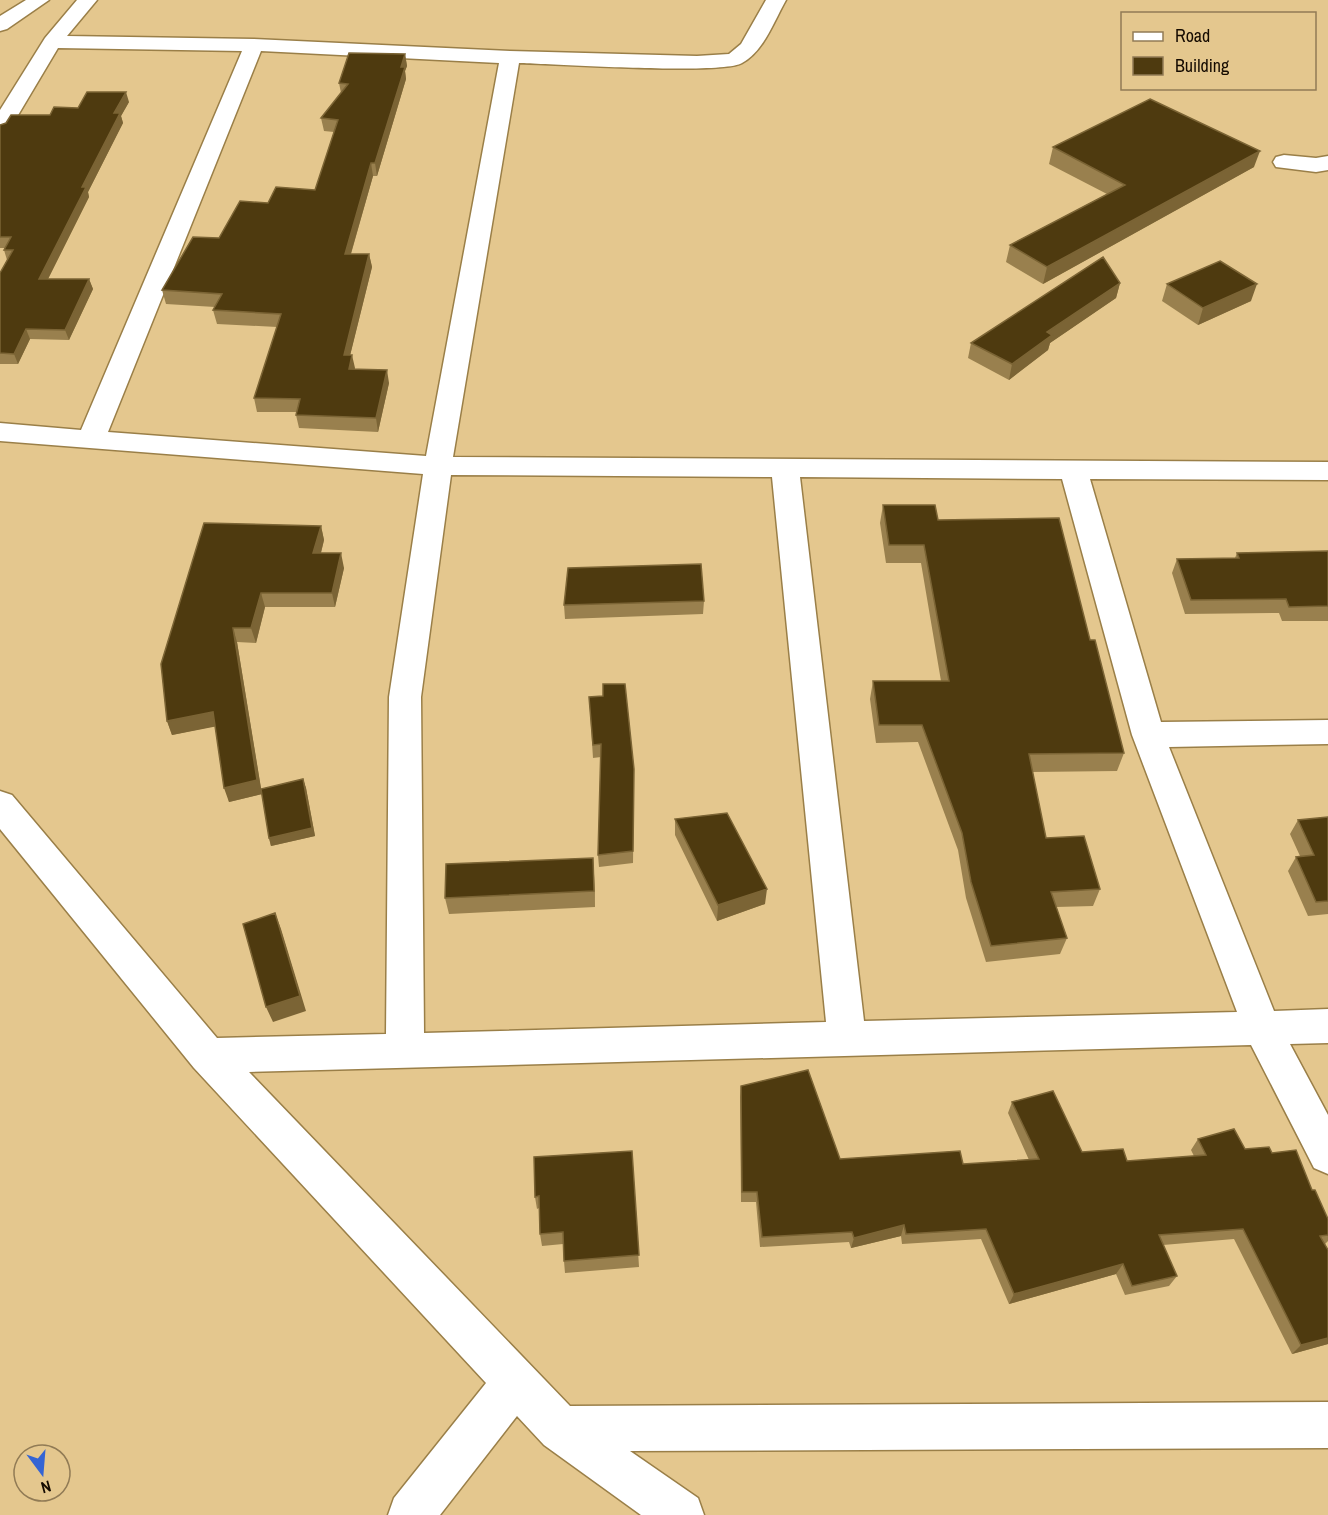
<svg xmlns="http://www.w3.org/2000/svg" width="1328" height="1515" font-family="'Archivo Narrow',sans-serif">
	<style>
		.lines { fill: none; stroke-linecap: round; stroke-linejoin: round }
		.minor-casing { stroke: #9a7f48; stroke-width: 3 }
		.minor { fill: #fff; fill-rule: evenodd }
		.wall { fill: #99804e }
		.shaded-wall { fill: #7b6435 }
		.building { fill: #4e3a0f; stroke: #7b6435; stroke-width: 1.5 }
	</style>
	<rect width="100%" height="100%" fill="#e4c78e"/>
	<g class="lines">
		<defs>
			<path id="minor" d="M26 0H49L7 29 0 31V16Z
				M77 0H97L67 36 254 39 510 51 697 56 729 54 741 44 766 0H786C774 21 764 51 742 63 723 75 553 64 519 63L453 457 1328 462V480L1090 479 1161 722 1328 720V744L1169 747 1274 1011 1328 1009V1043L1290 1044 1328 1115V1174L1314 1168 1251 1045 249 1072 570 1406 1328 1402V1448L630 1451 698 1498 704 1515H641L544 1445 517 1416 440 1515H388L394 1498 486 1383 194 1068 0 829V791L12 795 217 1038 386 1034 389 697 423 474 0 441V423L81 430 242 51 58 48 11 127 8 132 0 133V110L45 38ZM261 51 499 63 426 456 108 432ZM451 475 772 477 826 1022 424 1033 421 697ZM800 477 1062 479 1132 735 1237 1012 864 1021Z
				M1284 155 1316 158 1328 156V170L1316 172 1276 167 1273 162 1276 157Z"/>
		</defs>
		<use href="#minor" class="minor-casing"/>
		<use href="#minor" class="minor"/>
	</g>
	<path class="wall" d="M405 54 407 66 405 71 406 79 377 176H373L351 254H369L372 267 350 355 355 370 389 383 378 432 299 428 296 415V412H257L254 398 277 327 217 324 213 310 215 307 166 304 162 290 219 238 268 203 315 190 334 132 324 131 321 118 341 93 339 83Z
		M129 102 121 116 123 123 88 192 89 197 48 279H89L93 289 69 340 30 339 18 364H0V273L7 260 4 250 5 248H0V125L50 115 78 108Z
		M1053 147 1254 167 1043 284 1006 262 1010 245 1107 194 1049 164Z
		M1120 283 1116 298 1050 343 1048 350 1009 380 968 358 971 343Z
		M1167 284 1251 301 1198 325 1162 301Z
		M883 505 938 520 1090 640 1124 753 1117 771 1032 772 1046 838 1100 889 1093 906 1056 907 1067 938 1060 954 986 962 966 898 958 850 918 742 876 743 870 699 873 681H941L921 563H886L880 523Z
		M321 526 324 540 321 553 344 568 335 607H265L256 643 237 642 261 789 303 779 306 788 315 836 271 846 269 838 262 794 229 802 215 726 172 735 167 721 161 664Z
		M1328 551V621H1282L1279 613 1185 614 1172 573 1177 559 1235 558 1237 553Z
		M704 601 703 614 565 619 564 605Z
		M589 697 634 781 633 863 599 867 598 855 601 757 593 758Z
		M1328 817V914L1308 916 1288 871 1296 857 1300 856 1290 834 1298 820Z
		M675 819 765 904 717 921 675 835Z
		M594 874 595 907 449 914 445 898Z
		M741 1086 840 1159 963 1164 1029 1160 1008 1113 1012 1102 1082 1152 1127 1161 1194 1156 1191 1150 1198 1139 1245 1149 1272 1153 1312 1190 1328 1219V1241L1325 1244 1328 1250V1344L1292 1354 1234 1239 1163 1245 1177 1276 1169 1286 1125 1295 1116 1274 1009 1304 981 1239 902 1244 901 1236 851 1248 849 1242 760 1247 756 1202H741L740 1097Z
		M632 1151 639 1267 565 1273 564 1261 563 1244 542 1246 540 1234 539 1208 537 1209 535 1197Z"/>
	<path class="shaded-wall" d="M405 54 407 66 405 71 406 79 377 176 375 163Z
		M126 92 129 102 121 116 123 123 88 192 89 197 43 289 39 279 82 187 114 113Z
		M1260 151 1254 167 1043 284 1047 267Z
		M371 163 373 176 347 267 345 254Z
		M369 254 372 267 347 368 344 355Z
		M89 279 93 289 69 340 65 330Z
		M1120 283 1116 298 1050 343 1048 350 1009 380 1012 364 1047 332Z
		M1257 284 1251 301 1198 325 1203 308Z
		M26 329 30 339 18 364 14 354Z
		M352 355 355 368 351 383 349 369Z
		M387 370 389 383 378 432 376 418Z
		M321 526 324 540 317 568 313 553Z
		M341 553 344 568 335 607 332 593Z
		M261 593 265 607 256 643 251 628Z
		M233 628 237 642 262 794 229 802 224 788Z
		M213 712 218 726 172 735 167 721Z
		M303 779 306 788 315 836 271 846 269 838Z
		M593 858 594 874 595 907 594 891Z
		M767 889 765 904 717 921 718 905Z
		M275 913 281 929 306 1011 273 1022 266 1007Z
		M904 1225 901 1236 851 1248 854 1238Z
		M1123 1264 1116 1274 1009 1304 1014 1294Z
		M1328 1338V1344L1292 1354 1301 1345Z"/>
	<path class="building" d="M349 53 405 54 401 67H405L375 163H371L345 254H369L344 355H352L349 369 387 370 376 418 296 415 300 399 254 398 281 314 213 310 222 294 162 290 193 237 219 238 240 201 268 203 276 187 315 190 338 120 321 118 348 84 339 83Z
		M87 92H126L114 113H120L82 187H86L39 279H89L65 330 26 329 14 354 0 353V273L13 250H4L11 237H0V125L6 123 11 115H50L54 107 78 108Z
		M1150 99 1260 151 1047 267 1010 245 1125 185 1053 147Z
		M1103 257 1120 283 1047 332 1052 335 1012 364 971 343Z
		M1220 261 1257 284 1203 308 1167 284Z
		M883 505H935L938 520 1059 518 1090 640H1095L1124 753 1029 754 1046 838 1084 836 1100 889 1051 892 1067 938 991 946 971 882 962 833 922 725H879L873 681H949L924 545H889Z
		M204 523 321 526 313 553H341L332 593H261L251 628H233L257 780 224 788 213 712 167 721 161 664Z
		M1328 551V606L1289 607 1286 599 1191 600 1177 559 1239 558 1237 553Z
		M701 564 704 601 564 605 568 568Z
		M603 684H625L634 769 633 851 598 855 601 744 593 745 589 697 603 696Z
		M303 779 312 828 269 838 261 789Z
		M727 813 767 889 718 905 675 819Z
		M1328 817V901L1316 902 1296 857 1314 855 1298 820Z
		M593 858 594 891 445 898 446 864Z
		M275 913 300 996 266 1007 243 924Z
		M808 1070 840 1159 960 1151 963 1164 1039 1159 1012 1102 1053 1091 1082 1152 1123 1149 1127 1161 1206 1155 1198 1139 1234 1129 1245 1149 1269 1147 1272 1153 1296 1150 1312 1190H1315L1328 1219V1235L1320 1236 1328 1250V1338L1301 1345 1243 1229 1159 1235 1177 1276 1132 1286 1123 1264 1014 1294 986 1229 906 1234 904 1225 854 1238 852 1232 762 1237 757 1192H742L741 1086Z
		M632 1151 639 1255 564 1261 563 1232 540 1234 539 1196 535 1197 534 1157Z"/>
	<rect x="1121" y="12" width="195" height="78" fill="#e4c78e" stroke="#917b55" stroke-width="1.5"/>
	<rect x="1133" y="32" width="30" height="9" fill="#ffffff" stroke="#917b55" stroke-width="1.5"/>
	<text x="1175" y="42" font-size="18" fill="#140a00">Road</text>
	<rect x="1133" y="57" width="30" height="18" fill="#4e3a0f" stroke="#917b55" stroke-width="1.5"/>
	<text x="1175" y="72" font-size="18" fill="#140a00">Building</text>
	<g transform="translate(42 1473) rotate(164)"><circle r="28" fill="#e4c78e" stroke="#917b55" stroke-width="1.5"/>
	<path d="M0-4.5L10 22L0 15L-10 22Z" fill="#3464d4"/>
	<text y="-9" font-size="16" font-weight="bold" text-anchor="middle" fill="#140a00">N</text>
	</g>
</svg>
